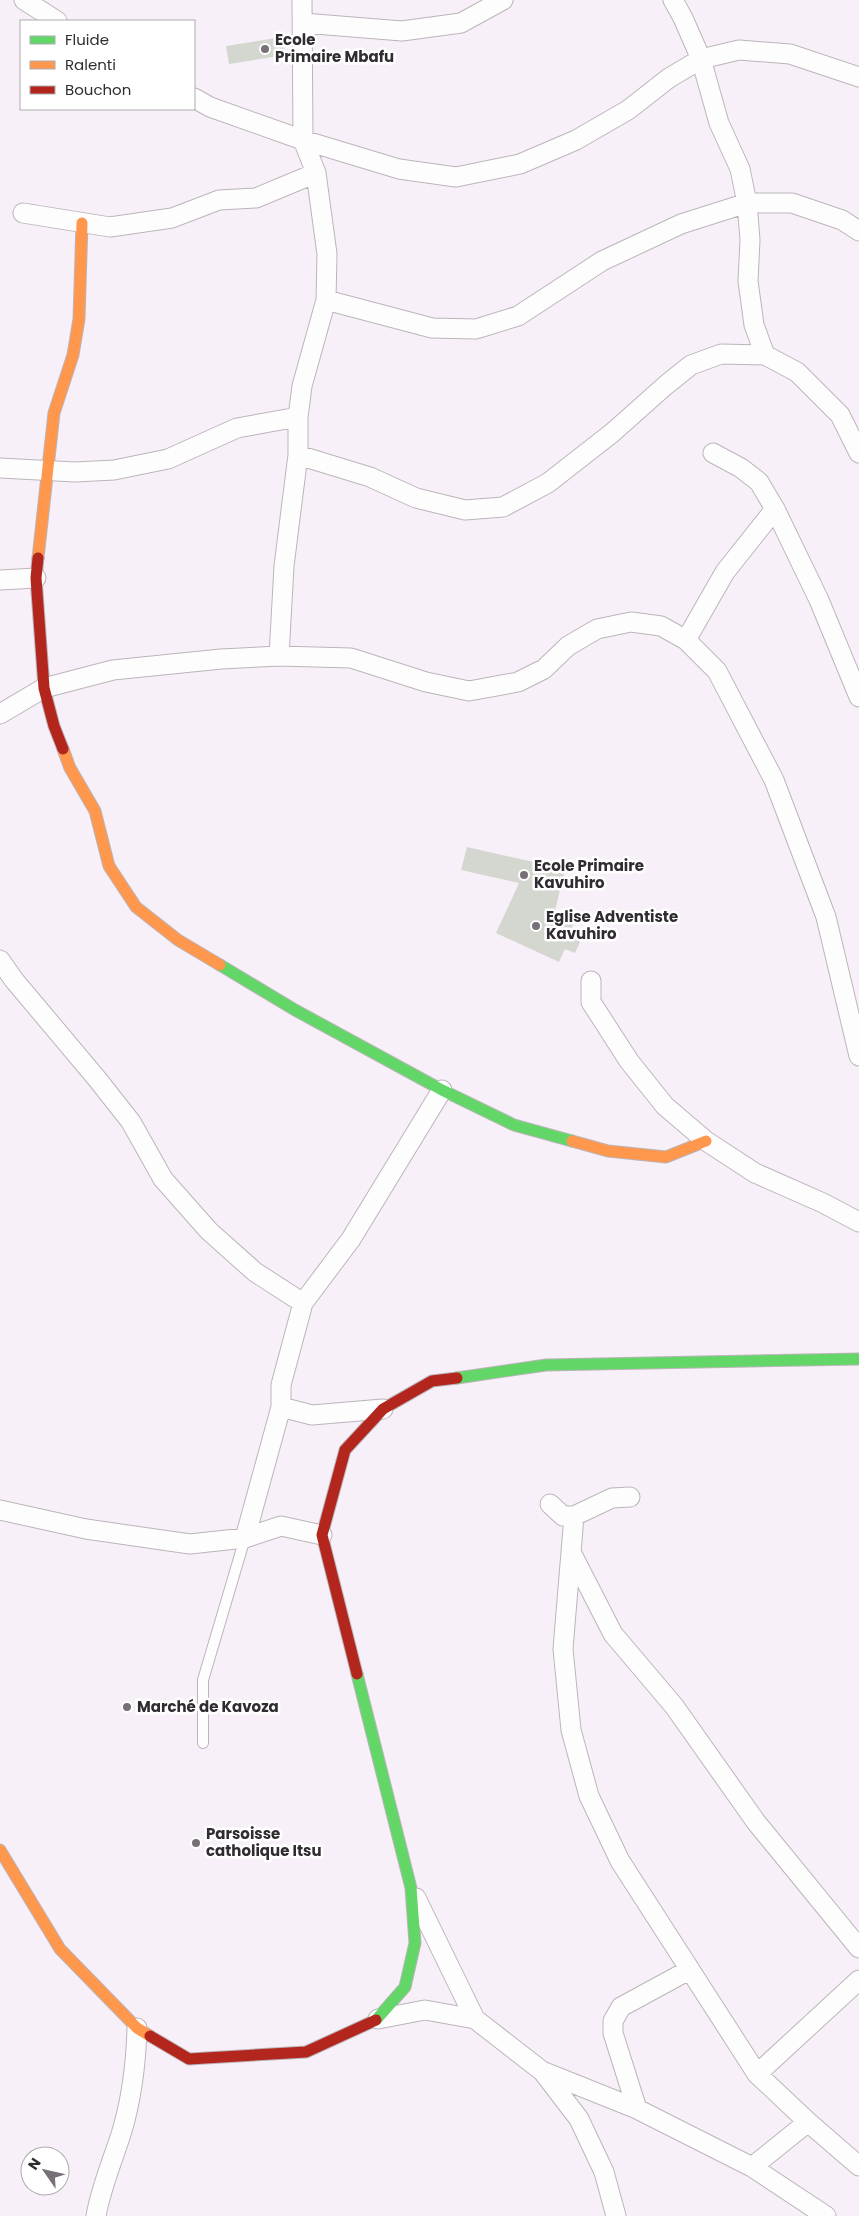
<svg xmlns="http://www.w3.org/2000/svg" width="859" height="2216" font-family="Poppins,sans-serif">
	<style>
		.building { fill: #d4d7cf }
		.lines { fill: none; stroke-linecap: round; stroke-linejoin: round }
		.lane-casing { stroke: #bbb5ba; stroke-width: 12 }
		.street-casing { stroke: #bbb5ba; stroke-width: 21 }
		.fast-casing { stroke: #bbb5ba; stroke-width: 13 }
		.slow-casing { stroke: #bbb5ba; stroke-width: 13 }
		.jam-casing { stroke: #bbb5ba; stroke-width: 13 }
		.lane { stroke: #fefdfe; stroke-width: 10 }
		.street { stroke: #fefdfe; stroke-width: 19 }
		.fast { stroke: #63d668; stroke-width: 11 }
		.slow { stroke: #ff974d; stroke-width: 11 }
		.jam { stroke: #b3261e; stroke-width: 11 }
		.poi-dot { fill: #777177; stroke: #fff; stroke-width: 2 }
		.labels { text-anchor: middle; stroke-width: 5; stroke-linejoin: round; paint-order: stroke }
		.poi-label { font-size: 15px; font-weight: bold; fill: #312c31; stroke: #fff; text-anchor: start }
	</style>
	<rect width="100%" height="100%" fill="#f8f0f8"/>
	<path class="building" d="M282 37 285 55 229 64 226 46Z
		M467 847 565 869 555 911 575 920 570 932 582 938 575 953 565 949 559 962 496 933 519 883 461 870Z"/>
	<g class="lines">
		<defs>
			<path id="lane" d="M203 1743V1680L245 1538"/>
			<path id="street" d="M24 0 57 21
				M673 0 683 18 701 59 719 123 740 169 747 203 750 240 748 281 754 325 765 355
				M303 23 402 31 461 23 503 0
				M194 98 210 107 303 140 399 169 456 177 520 164 576 140 628 110 669 78 701 59 739 50 790 54 859 77
				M23 213 110 227 172 218 219 200 256 198 316 173
				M326 300 432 328 476 329 518 316 602 261 681 224 747 203H792L842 220 859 231
				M713 453 741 468 759 482 775 509 819 600 859 697
				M298 455 370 477 416 498 465 510 503 507 548 483 612 433 666 385 691 365 721 354 765 355 797 372 840 415 859 453
				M0 468 75 472 114 470 168 459 237 428 298 417
				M0 580 36 578
				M686 640 725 572 775 509
				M279 656 284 566 298 455V417L302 386 326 300 327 254 316 173 303 140 302 0
				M0 714 44 688 113 670 221 659 279 656 351 658 426 682 469 691 518 682 544 669 568 646 597 629 631 622 661 626 686 640 717 671 774 780 826 917 859 1056
				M0 960 14 980 98 1080 131 1122 163 1179 209 1231 255 1272 303 1303
				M591 981V1002L629 1061 665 1106 706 1141 755 1173 823 1203 859 1222
				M281 1407 312 1415 383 1409
				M550 1504 563 1516H574L612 1498 630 1497
				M0 1510 86 1529 190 1544 245 1538 281 1526 322 1535
				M574 1516 563 1649 571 1730 589 1796 620 1861 757 2074 808 2122 859 2166
				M245 1538 281 1407V1385L303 1303 351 1239 442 1090
				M572 1554 613 1634 674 1706 756 1822 859 1948
				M416 1898 475 2019 542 2071 637 2109 752 2167 826 2216
				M378 2019 425 2010 475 2019
				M543 2072 579 2119 604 2172 616 2216
				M757 2074 859 1980
				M637 2109 613 2033V2021L621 2007 689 1970
				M752 2167 808 2122
				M96 2216C101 2187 113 2160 122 2131 132 2097 136 2064 137 2028"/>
			<path id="fast" d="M220 965 295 1010 442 1090 514 1125 572 1141
				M457 1378 546 1365 859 1359
				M357 1674 411 1888 415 1943 405 1987 376 2020"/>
			<path id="slow" d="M38 558 54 413 73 355 79 319 82 223
				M63 749 70 768 95 811 109 866 136 907 178 940 220 965
				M572 1141 608 1151 666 1157 706 1141
				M0 1850 60 1949 137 2028 150 2036"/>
			<path id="jam" d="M38 558 36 578 44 688 54 726 63 749
				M357 1674 322 1535 345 1450 383 1409 432 1381 457 1378
				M150 2036 189 2059 306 2052 376 2020"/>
		</defs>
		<use href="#lane" class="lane-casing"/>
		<use href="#street" class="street-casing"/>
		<use href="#fast" class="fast-casing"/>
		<use href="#slow" class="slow-casing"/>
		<use href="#jam" class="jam-casing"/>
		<use href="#lane" class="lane"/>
		<use href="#street" class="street"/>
		<use href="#fast" class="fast"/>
		<use href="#slow" class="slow"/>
		<use href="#jam" class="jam"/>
	</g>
	<g class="poi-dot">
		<circle cx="265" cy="49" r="5"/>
		<circle cx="524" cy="875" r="5"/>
		<circle cx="536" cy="926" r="5"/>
		<circle cx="127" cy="1707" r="5"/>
		<circle cx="196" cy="1843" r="5"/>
	</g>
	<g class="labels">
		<g class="poi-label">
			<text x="275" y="45">Ecole<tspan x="275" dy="17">Primaire Mbafu</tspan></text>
			<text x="534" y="871">Ecole Primaire<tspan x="534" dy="17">Kavuhiro</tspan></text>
			<text x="546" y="922">Eglise Adventiste<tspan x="546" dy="17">Kavuhiro</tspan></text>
			<text x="137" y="1712">Marché de Kavoza</text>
			<text x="206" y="1839">Parsoisse<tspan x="206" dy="17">catholique Itsu</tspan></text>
		</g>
	</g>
	<rect x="20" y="20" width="175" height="90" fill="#ffffff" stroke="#adabad"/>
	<rect x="30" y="36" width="25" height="8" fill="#63d668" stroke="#adabad"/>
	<text x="65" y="45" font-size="15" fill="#312c31">Fluide</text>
	<rect x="30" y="61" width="25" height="8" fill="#ff974d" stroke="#adabad"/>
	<text x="65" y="70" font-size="15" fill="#312c31">Ralenti</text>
	<rect x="30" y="86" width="25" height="8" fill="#b3261e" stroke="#adabad"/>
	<text x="65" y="95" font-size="15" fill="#312c31">Bouchon</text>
	<g transform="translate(45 2171) rotate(304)"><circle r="24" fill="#ffffff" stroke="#adabad"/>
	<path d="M0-4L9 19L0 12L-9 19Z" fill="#777177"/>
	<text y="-8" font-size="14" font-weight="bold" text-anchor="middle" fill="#312c31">N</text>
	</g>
</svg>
